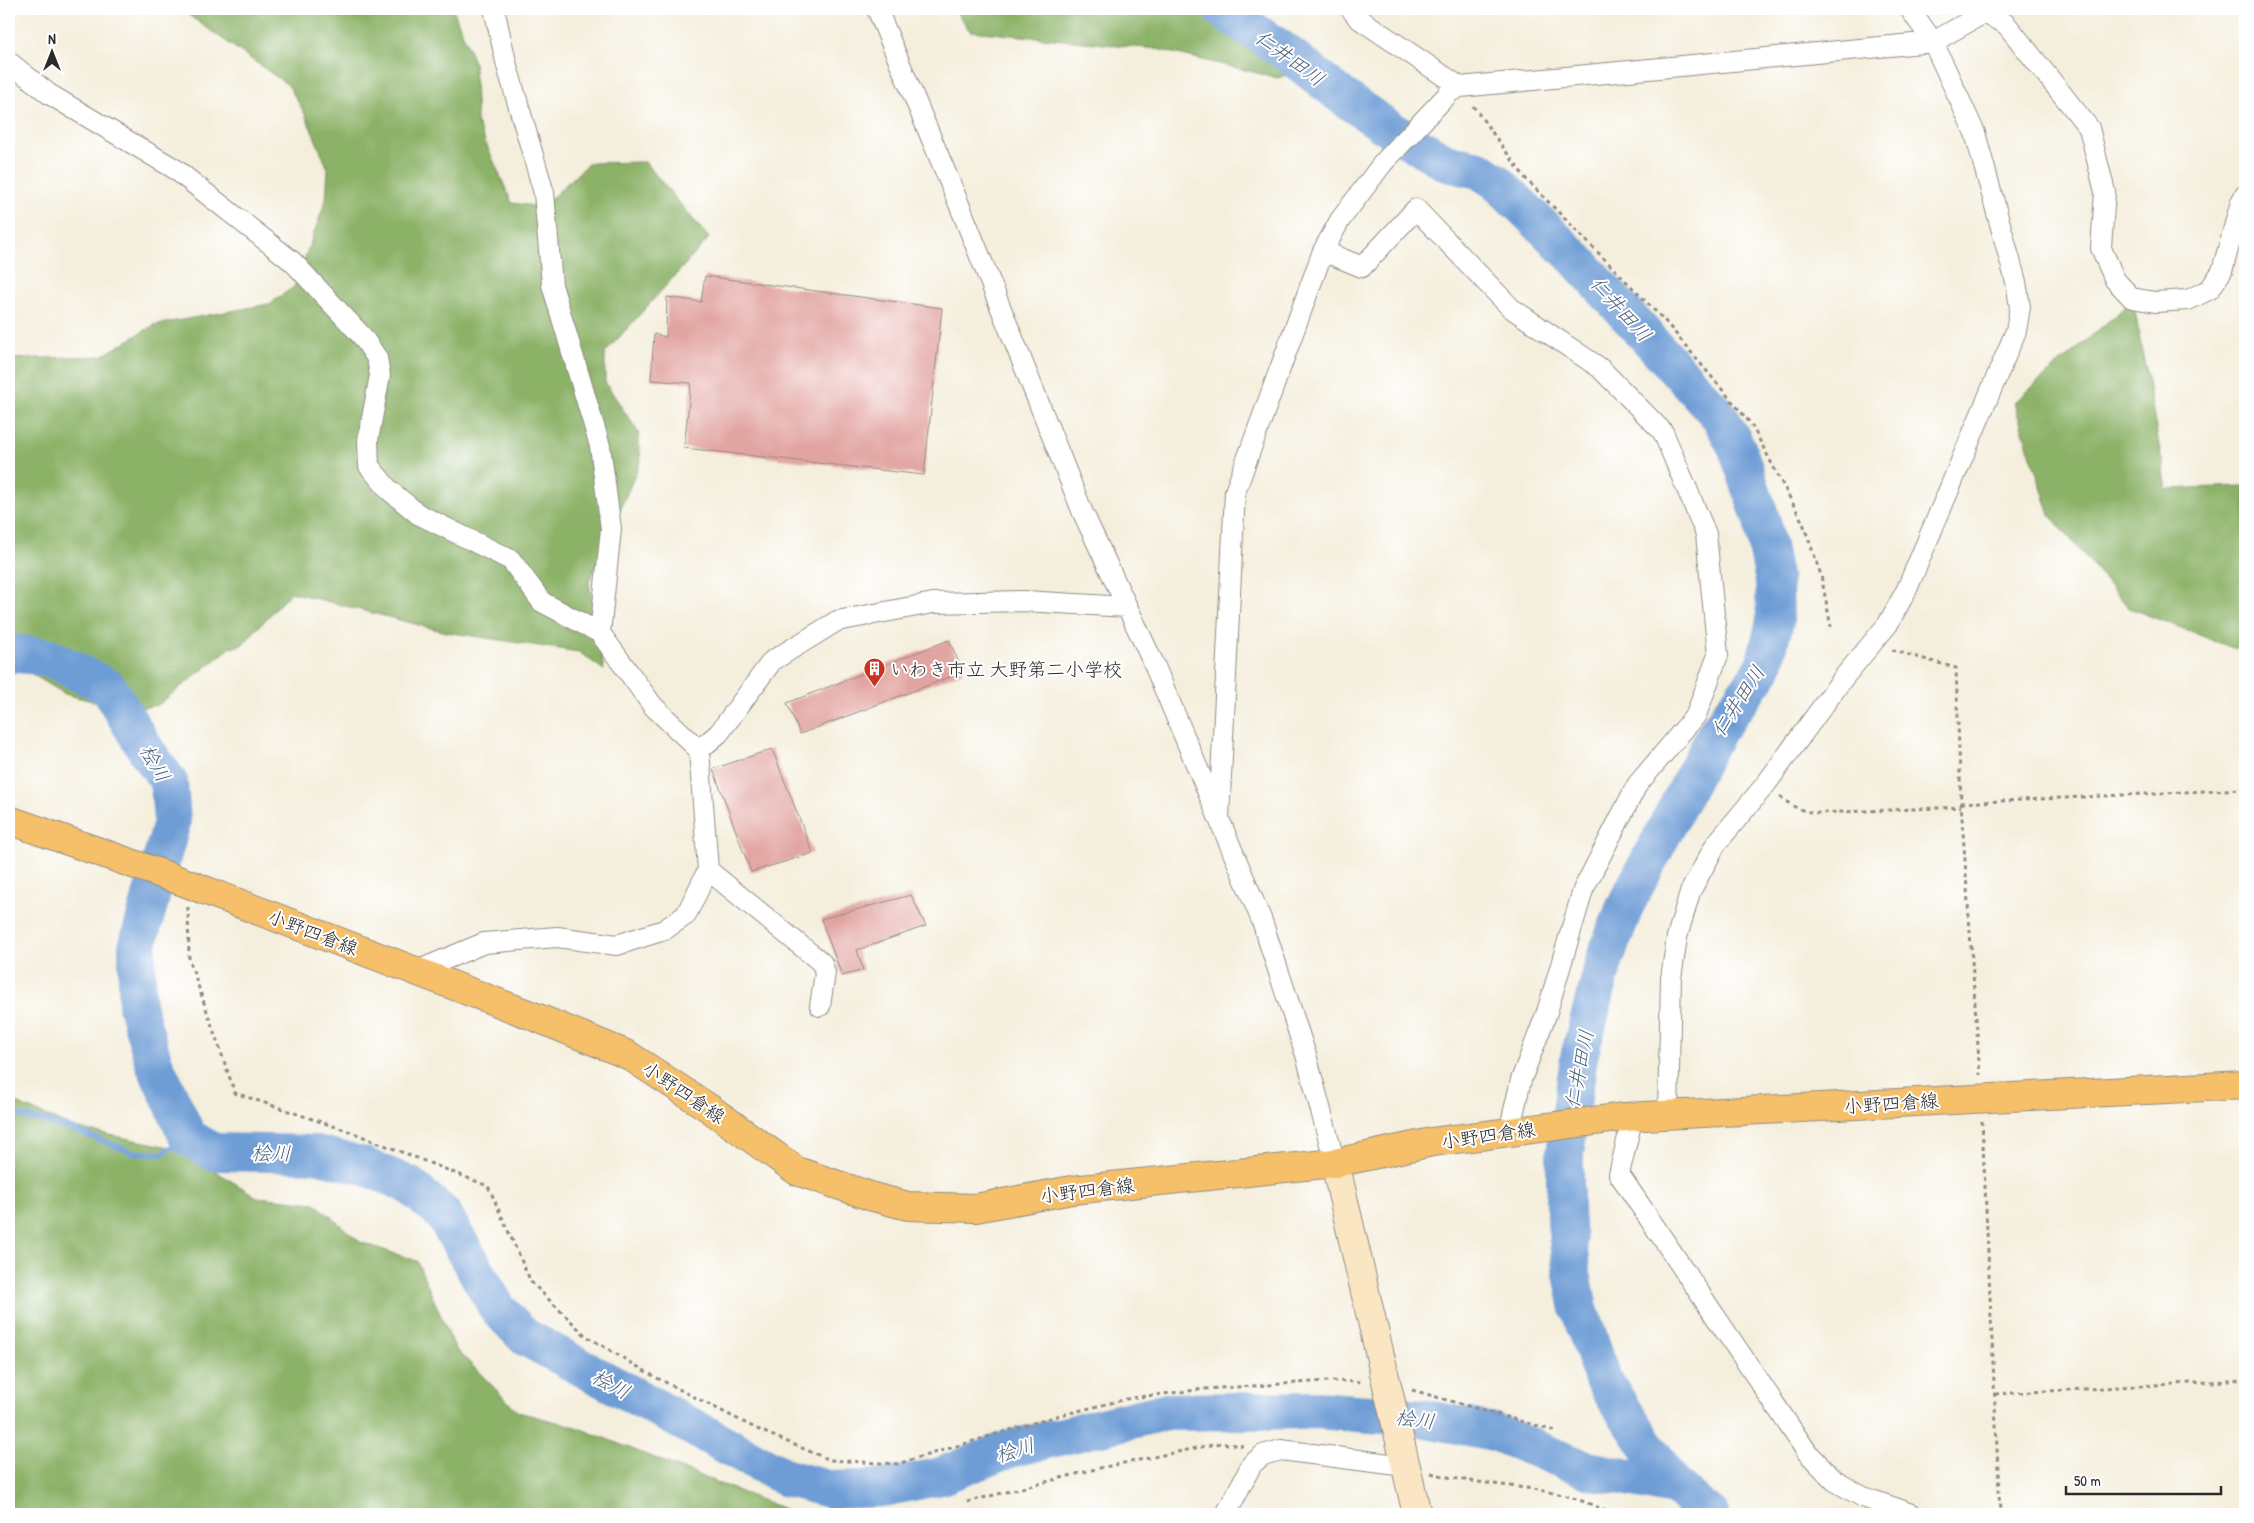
<svg xmlns="http://www.w3.org/2000/svg" width="2254" height="1523" font-family="'Patrick Hand','Klee One',sans-serif">
	<style>
		.forest { fill: #8cb267; stroke: #5c6e49 }
		.lines { fill: none; stroke-linecap: round; stroke-linejoin: round }
		.stream { stroke: #6e9dd6; stroke-width: 6 }
		.river { stroke: #6e9dd6; stroke-width: 38 }
		.building { fill: #e2a4a1 }
		.street-casing { stroke: #908c84; stroke-width: 22 }
		.secondary-casing { stroke: #908c84; stroke-width: 30 }
		.primary-casing { stroke: #908c84; stroke-width: 30 }
		.path { stroke: #908c84; stroke-width: 3; stroke-dasharray: 4 4; stroke-linecap: butt }
		.street { stroke: #fff; stroke-width: 20 }
		.secondary { stroke: #fbe6c4; stroke-width: 28 }
		.primary { stroke: #f6c06b; stroke-width: 28 }
		.labels { text-anchor: middle; stroke-width: 4; stroke-linejoin: round; paint-order: stroke }
		.poi-label { font-size: 19px; fill: #2b2b2b; stroke: #fff; text-anchor: start }
		.street-label { font-size: 19px; fill: #2b2b2b; stroke: #fff }
		.water-label { font-size: 20px; font-style: italic; fill: #495e78; stroke: #fff }
	</style>
	<rect width="100%" height="100%" fill="#fff"/>
	<filter id="ink" filterUnits="userSpaceOnUse"><feTurbulence type="fractalNoise" baseFrequency=".02" numOctaves="2"/><feDisplacementMap in="SourceGraphic" scale="10" xChannelSelector="R" yChannelSelector="G"/><feConvolveMatrix kernelMatrix="1 2 1 2 8 2 1 2 1" color-interpolation-filters="sRGB"/></filter>
	<filter id="wash" filterUnits="userSpaceOnUse"><feTurbulence type="fractalNoise" baseFrequency=".0096" numOctaves="4" result="noise"/><feDisplacementMap in="SourceGraphic" scale="20" xChannelSelector="R" yChannelSelector="G"/><feGaussianBlur stdDeviation="1.12" result="paint"/><feColorMatrix in="noise" values="0 0 0 0 0 0 0 0 0 0 0 0 0 0 0 0 0 1.4 0 .05"/><feComposite in="paint" operator="in"/></filter>
	<g filter="url(#wash)">
		<rect width="100%" height="100%" fill="#f4eedc"/>
		<path class="forest" d="M180 9H453L474 62 477 123 512 203 542 207 589 163 645 162 709 238 605 353V382L638 432 641 461 589 582 604 670 579 652 446 632 291 592 242 645 230 648 158 705 127 710 65 694 9 660V359L102 356 154 325 269 304 294 287 326 200 328 169 304 112 288 85Z
			M954 9H1237L1299 38 1309 66 1278 78 1157 49 970 31Z
			M2133 300 2167 489 2245 486V649L2233 648 2129 608 2050 515 2014 403Z
			M9 1100 75 1128 180 1149 257 1197 315 1203 360 1242 417 1261 455 1348 518 1412 576 1427 797 1514H9Z"/>
		<g class="lines">
			<path class="stream" d="M9 1113 66 1127 132 1152 161 1154 188 1137
				M1685 1514 1692 1500"/>
			<path class="river" d="M1221 9 1287 53 1342 96 1385 126 1447 163 1479 170 1497 182 1575 258 1720 417 1737 448 1762 521 1774 581 1775 621 1763 669 1717 731 1626 904 1605 958 1579 1057 1565 1153V1213L1571 1269 1579 1309 1603 1380 1675 1487 1710 1514
				M9 653 48 657 108 687 146 750 169 782 172 822 137 947V1006L154 1063 188 1137 214 1152 316 1154 364 1166 409 1185 443 1214 498 1309 525 1337 787 1478 832 1490 884 1488 941 1476 1009 1449 1164 1412 1316 1410 1422 1418 1494 1432 1587 1470 1675 1487"/>
		</g>
		<g id="blocks">
			<path class="building" d="M705 276 942 308 924 475 684 448 691 383 651 380 654 334 666 337 667 297 701 302Z
				M949 640 963 672 800 734 787 703Z
				M772 749 813 853 751 872 713 769Z
				M911 895 926 926 857 950 863 970 842 976 821 919Z"/>
		</g>
	</g>
	<g filter="url(#ink)">
		<use href="#blocks" fill-opacity="0" stroke="#908c84" stroke-width="1"/>
		<g class="lines">
			<defs>
				<path id="street" d="M494 9 507 66 544 193 552 285 600 446 611 529 600 633
					M877 9 961 209 1083 513 1153 662 1262 921 1306 1055 1335 1163
					M1351 9 1358 18 1460 87
					M9 62 49 94 175 169 293 262 362 336 377 358 380 375 368 440 369 466 389 490 418 514 511 560 542 602 600 633 653 706 699 750
					M1323 251 1362 267 1416 209 1511 308 1600 368 1663 432 1706 534 1718 655 1696 715 1637 785 1583 890 1547 1012 1521 1080 1509 1132
					M1219 818 1235 492 1323 251 1340 220 1383 163 1450 92 1460 87 1933 42 1984 13 2006 24 2089 128 2105 192 2101 248 2115 280 2132 298 2155 302 2188 300 2210 289 2222 271 2241 202 2245 195
					M708 870 822 963 825 973 820 1006
					M417 971 484 943 557 937 617 945 664 930 686 915 708 870 699 750 719 733 772 661 837 621 933 603 1024 601 1127 607
					M1668 1115 1671 978 1677 937 1690 892 1716 844 1766 784 1844 677 1888 624 1907 589 2016 331 2020 307 2016 282 1975 133 1933 42 1910 9
					M1633 1116 1619 1174 1807 1452 1835 1481 1863 1497 1912 1514
					M1226 1514 1252 1464 1263 1455 1281 1450 1405 1466"/>
				<path id="secondary" d="M1335 1163 1417 1514"/>
				<path id="primary" d="M9 820 173 878 533 1016 628 1055 709 1108 797 1171 873 1197 908 1206 976 1208 1072 1190 1335 1163 1432 1142 1625 1117 2245 1085"/>
			</defs>
			<use href="#street" class="street-casing"/>
			<use href="#secondary" class="secondary-casing"/>
			<use href="#primary" class="primary-casing"/>
			<path class="path" d="M1473 106 1526 179 1665 321 1751 424 1803 523 1821 575 1831 627
				M1892 650 1956 668 1961 803 1980 1075
				M1780 796C1792 807 1801 811 1817 813L1961 807
				M1961 803 2245 789
				M188 907 189 959 235 1093 351 1132 488 1186 531 1282 586 1336 655 1377 757 1429 830 1460 897 1464 1057 1416 1131 1398 1204 1389 1329 1381 1362 1382
				M1982 1121 2000 1514
				M1412 1390 1555 1431
				M1995 1394 2245 1380
				M1431 1473C1471 1484 1513 1484 1554 1493 1574 1497 1594 1505 1612 1514
				M967 1502 1100 1468 1221 1443 1243 1446"/>
			<use href="#street" class="street"/>
			<use href="#secondary" class="secondary"/>
			<use href="#primary" class="primary"/>
		</g>
	</g>
	<defs>
		<symbol id="building-pin" viewBox="-11 -11 22 30"><path d="M0 17L-7.5 6A9.5 9.5 0 1 1 7.5 6Z" fill="#c8321e" stroke="#fff"/><path d="M-4-6H4V6H1V3H-1V6H-4ZM-2.5-4.3h1.7v1.8h-1.7ZM.8-4.3h1.7v1.8H.8ZM-2.5-1h1.7V.8h-1.7ZM.8-1h1.7V.8H.8Z" fill="#fff"/></symbol>
	</defs>
	<g fill-rule="evenodd">
		<use href="#building-pin" x="862" y="656" width="25" height="34"/>
	</g>
	<g class="labels">
		<g class="poi-label">
			<text x="890" y="676">いわき市立 大野第二小学校</text>
		</g>
		<g class="street-label">
			<text transform="translate(313 932) rotate(21)" y="7">小野四倉線</text>
			<text transform="translate(684 1092) rotate(34)" y="7">小野四倉線</text>
			<text transform="translate(1891 1103) rotate(-4)" y="7">小野四倉線</text>
			<text transform="translate(1488 1135) rotate(-8)" y="7">小野四倉線</text>
			<text transform="translate(1087 1190) rotate(-7)" y="7">小野四倉線</text>
		</g>
		<g class="water-label">
			<text transform="translate(1290 58) rotate(36)" y="7">仁井田川</text>
			<text transform="translate(1621 309) rotate(48)" y="7">仁井田川</text>
			<text transform="translate(1738 701) rotate(-57)" y="7">仁井田川</text>
			<text transform="translate(155 763) rotate(60)" y="7">桧川</text>
			<text transform="translate(1579 1069) rotate(-79)" y="7">仁井田川</text>
			<text transform="translate(271 1153) rotate(1)" y="7">桧川</text>
			<text transform="translate(611 1384) rotate(28)" y="7">桧川</text>
			<text transform="translate(1415 1419) rotate(7)" y="7">桧川</text>
			<text transform="translate(1015 1450) rotate(-17)" y="7">桧川</text>
		</g>
	</g>
	<rect width="2254" height="1523" fill="none" stroke="#fff" stroke-width="30"/>
	<g transform="translate(52 52)" stroke="#ffffff" stroke-width="4" paint-order="stroke">
	<path d="M0-4L9 19L0 12L-9 19Z" fill="#2b2b2b"/>
	<text y="-8" font-size="14" font-weight="bold" text-anchor="middle" fill="#2b2b2b">N</text>
	</g>
	<path d="M2066 1486v8h155v-8" fill="none" stroke="#2b2b2b" stroke-width="2.5"/>
	<text x="2074" y="1486" font-size="15" fill="#2b2b2b" stroke="#ffffff" stroke-width="4" paint-order="stroke">50 m</text>
</svg>
